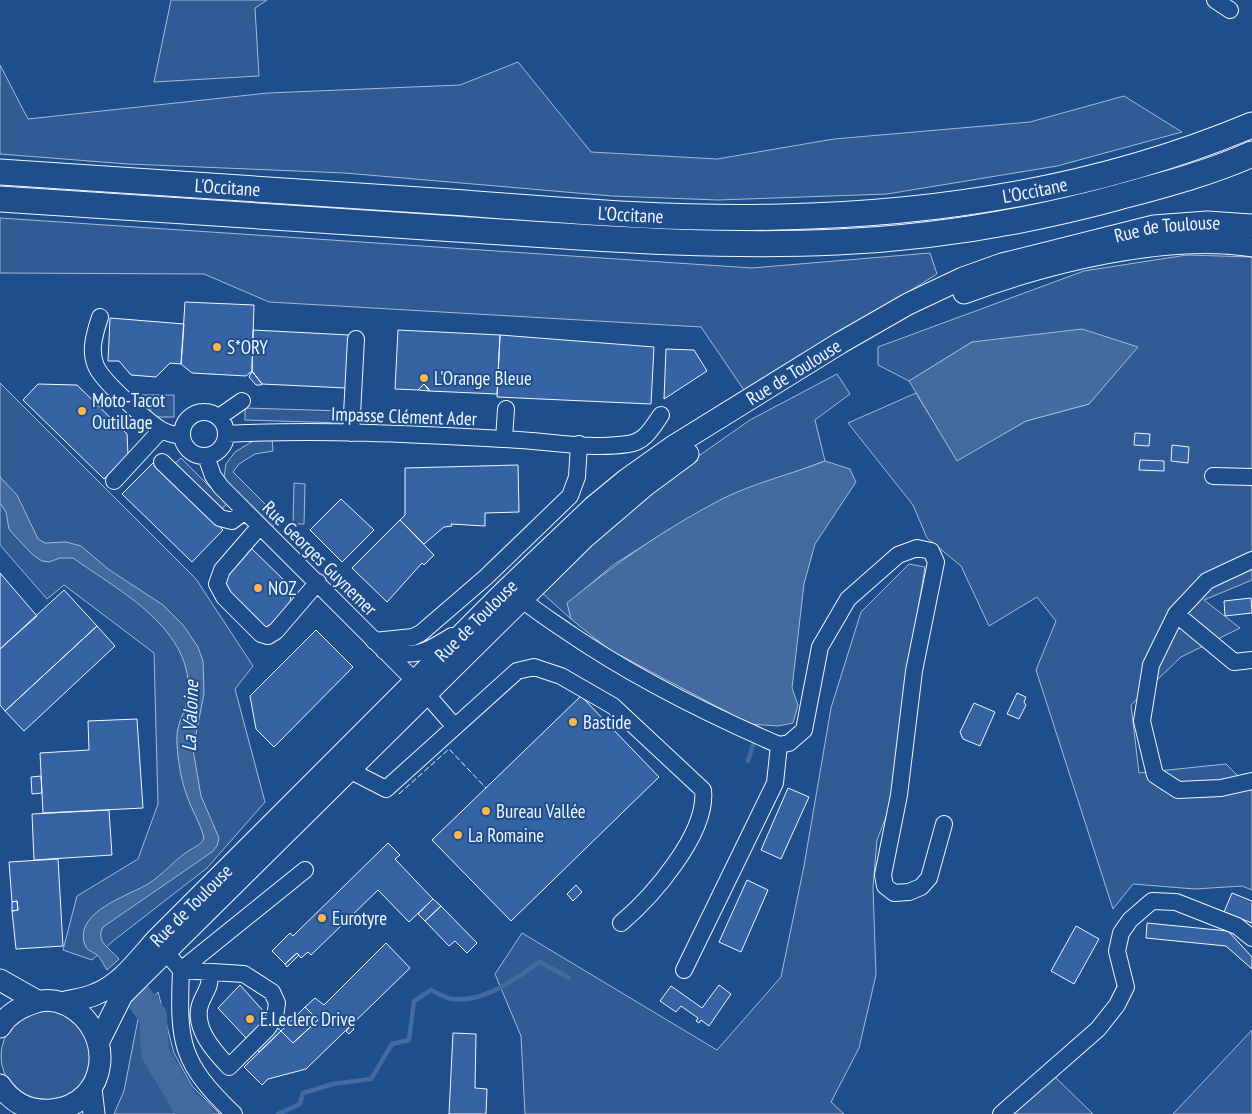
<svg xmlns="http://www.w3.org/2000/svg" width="1252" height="1114" font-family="'PT Sans Narrow',sans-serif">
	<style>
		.built { fill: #305b95; stroke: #a8bbd7 }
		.water { fill: #446ba0; stroke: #a8bbd7 }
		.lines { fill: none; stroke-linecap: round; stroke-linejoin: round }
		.stream { stroke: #446ba0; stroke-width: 4.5 }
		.river { stroke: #446ba0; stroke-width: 28 }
		.building { fill: #3563a3; stroke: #f2f6ff }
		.minor-casing { stroke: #f2f6ff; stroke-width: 18 }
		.major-casing { stroke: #f2f6ff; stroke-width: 23 }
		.highway-casing { stroke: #f2f6ff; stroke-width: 27 }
		.minor { stroke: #1f4e8c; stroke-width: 16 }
		.major { stroke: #1f4e8c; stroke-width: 21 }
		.highway { stroke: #1f4e8c; stroke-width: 25 }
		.fence { stroke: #f2f6ff; stroke-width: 1; stroke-dasharray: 6 2.5; stroke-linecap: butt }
		.poi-dot { fill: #ffb74d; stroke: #1f4e8c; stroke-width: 2 }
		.labels { text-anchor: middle; stroke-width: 4; stroke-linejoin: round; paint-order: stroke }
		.street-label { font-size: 19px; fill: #f2f6ff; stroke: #1f4e8c }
		.poi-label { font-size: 19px; fill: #f2f6ff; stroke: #1f4e8c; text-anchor: start }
		.water-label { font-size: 20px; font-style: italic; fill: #f2f6ff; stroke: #1f4e8c }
	</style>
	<rect width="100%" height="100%" fill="#1f4e8c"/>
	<path class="built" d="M171 0H267L255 8 259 76 154 82Z
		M518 62 591 152 717 159 834 139 1030 122 1124 96 1182 132 1057 166 887 194 718 200 612 196 345 173 128 164 0 154V65L28 119 268 93 460 85Z
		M0 218 752 268 930 253 937 274 746 393 701 327 269 302 204 274 0 273Z
		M1187 255 1252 257V580L1204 600 1240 628 1181 657 1131 705 1139 773 1226 764 1252 790V890L1242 886 1195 889 1133 884 1113 909 1036 670 1056 621 1037 597 989 626 961 566 927 538 913 505 848 423 916 393 957 460 1026 421 1089 404 1137 347 972 342 909 381 878 365V347L1084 271Z
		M837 374 850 394 815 420 825 461 723 499 668 530 613 565 568 603 571 619 540 591 650 490 750 420Z
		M0 383 196 579 253 666 235 689 265 802 207 868 113 941 92 960 63 950 77 896 138 859 158 804 154 653 64 585 47 599 0 545Z
		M142 395H174V417H150L151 405H142Z
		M245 408 344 411 343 423 245 420Z
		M272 438 273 451 255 454 239 464 233 472 280 519 272 527 227 483 224 477 226 464 235 452 253 441Z
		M181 458 227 504 219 511 173 465Z
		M294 483 305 484 304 524H293Z
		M909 564 925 567 910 658 893 799 877 840 873 887 876 975 859 1048 831 1102 844 1114H525L521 1036 495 974 522 933 717 1050 781 977 804 866 831 708 861 612Z
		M158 992 174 1053 192 1086 220 1114H114L124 1091 139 1014Z
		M1 1056a45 45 0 1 1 90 0a45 45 0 1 1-90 0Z
		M1252 1030V1114H1173Z
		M1054 1076 1093 1114H1014Z"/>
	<path class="water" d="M1082 329 1138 347 1089 404 1026 421 957 461 909 381 972 342Z
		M825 461 850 469 856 482 815 544 804 584 792 688 798 705 793 723 778 726 750 724 608 649 571 619 567 603C616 563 666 528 722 499 754 483 792 474 825 461Z
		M0 477 17 495 38 539 45 543 66 542 81 546 108 569 163 605 183 625 198 647 203 661 204 694 193 749 201 796 219 838 217 846 212 852 103 927C95 942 110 948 119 959L107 970C104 966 101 958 97 955 92 951 87 951 85 945 73 912 128 896 148 884 164 874 175 859 190 850 196 846 201 845 204 838 200 822 192 811 187 796 181 780 178 761 177 744 175 722 186 714 188 697 195 629 119 591 73 558H60L49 562 42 561 33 555 15 536 9 529 6 512 0 503Z"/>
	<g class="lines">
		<path class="stream" d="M748 761 755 738
			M278 1114 300 1104 303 1093 333 1084 371 1079 392 1044 409 1040 414 1001 431 990C438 993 445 998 452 999 485 1003 514 979 540 962L569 978"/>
		<path class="river" d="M138 996 153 1016 155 1053 185 1104 199 1114"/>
	</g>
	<path class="building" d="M185 302 254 305 252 371 246 376 192 373 181 364Z
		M110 318 184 324 181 364 170 363 156 377 131 375 119 361H108Z
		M253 330 349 335 346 388 262 384 252 371Z
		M398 330 500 335 497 394 429 391 424 384 418 390 395 389Z
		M500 335 654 347 651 404 497 397Z
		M666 349 694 350 707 371 664 399Z
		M252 371 262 384 261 385H256L249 377Z
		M38 384 77 385 127 434 128 454 104 479 23 400Z
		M424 384 429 389V391L418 390Z
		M1135 433 1150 434 1149 446 1134 445Z
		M1172 445 1189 447 1188 463 1171 461Z
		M1140 460 1164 461V471L1139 470Z
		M153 463 223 530 192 562 122 494Z
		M518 465 519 512 485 513V526L451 524 452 526 444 527 424 544 400 520 405 515V468Z
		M341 499 374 530 342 562 310 530Z
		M400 520 434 555 424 565 422 563 387 602 352 568Z
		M251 548 290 586 291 606 268 630 227 589 226 575Z
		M0 573 37 616 0 649Z
		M64 590 97 626 5 711 0 705V649Z
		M1251 598 1252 613 1225 616 1224 601Z
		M97 626 115 646 24 731 5 711Z
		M316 630 353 667 274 747 256 729 250 696Z
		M1017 693 1026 697 1024 702 1026 705 1019 719 1007 714Z
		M581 696 659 777 511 921 432 840Z
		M974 703 995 712 980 746 963 739 960 732Z
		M137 719 143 808 43 813 40 753 89 750 88 721Z
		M41 776 42 793 32 794 31 777Z
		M788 788 809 797 781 859 761 850Z
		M109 810 112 855 34 860 32 814Z
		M388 843 400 855 395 859 433 899 409 922 378 890 311 955 308 952 301 958 297 953 285 964 272 951 290 933 293 936Z
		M58 859 63 946 16 949 12 911 18 910 17 901 12 902 9 862Z
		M747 880 768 890 741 952 719 942Z
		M576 885 582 892 573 901 567 894Z
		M1232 893 1252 901V923L1224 912Z
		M433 899 441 906 425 921 418 914Z
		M17 901 18 910 12 911V902Z
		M441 906 477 943 467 953 455 941 449 946 425 921Z
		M1147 923 1228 931 1252 957V969L1226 946 1146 938Z
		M1076 926 1099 939 1074 984 1051 971Z
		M386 943 410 968 306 1069 268 1079 262 1085 244 1067 281 1031 293 1043 318 1020 305 1007 315 998 324 1005Z
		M297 953 299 955 287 967 285 964Z
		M240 985 281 1031 259 1052 218 1008Z
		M719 985 731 994 709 1026 701 1020 699 1023 696 1021 698 1018 681 1006 676 1012 660 1001 671 986 702 1008Z
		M305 1007 318 1020 293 1043 281 1031Z
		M351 1026 354 1029 349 1034 346 1031Z
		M453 1033 476 1034 475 1088 487 1089 486 1114H449Z"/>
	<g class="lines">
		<defs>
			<path id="minor" d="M1215 0 1230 10
				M100 317C95 333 89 350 96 366 102 381 146 420 160 429 166 433 175 435 182 436
				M182 434a22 22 0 1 1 44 0a22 22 0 1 1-44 0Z
				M219 417 242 401
				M351 433 356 339
				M226 434C318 429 412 434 503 439 543 440 589 450 628 444 645 442 652 428 661 415
				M504 439 506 409
				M206 456 213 476 221 487 415 681 455 727
				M162 462 220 518 232 521 245 511
				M1213 476 1252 477
				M114 481 161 430
				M260 526 222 570 217 584 224 597 261 634 268 636 276 631 318 582
				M1252 560 1207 581 1176 614 1151 665 1142 721 1155 775 1178 790 1221 788 1252 781
				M514 592C529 607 549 619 566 631 633 677 705 713 779 745L775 783 684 970
				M1176 614 1234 662 1252 660
				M374 641 413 637 421 633 486 577 570 496 577 477 579 444
				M384 651C417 657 423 654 452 636
				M779 745 789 743 804 730 820 647 848 599 898 555 917 548 931 551 936 562 914 671 899 795 883 875 885 886 894 893 909 892 921 887 929 878 944 824
				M349 770 386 789 517 671 534 667 561 676 613 706 703 790C708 833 652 897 621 923
				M159 944 181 970C178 1043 180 1062 234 1114
				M181 970 244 974 272 992 277 1003 275 1017 267 1029 229 1067C215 1052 193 1029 200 1005 204 992 213 986 208 972
				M181 970 305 870
				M1001 1114 1098 1029 1117 1005 1126 987 1117 951 1121 933 1130 920 1152 901 1176 902 1237 926 1252 938"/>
			<g id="major">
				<path d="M964 293C1044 263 1166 232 1252 246"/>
				<path d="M0 980 37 1001"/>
				<path id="s1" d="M62 1003C73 1000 86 999 96 994 121 984 138 960 156 940L509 587 593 507 627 479 672 447 840 343 908 304 963 278 1002 264 1154 226 1207 222 1252 225"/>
				<path d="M0 1027C8 1014 19 1008 33 1003 44 999 57 1000 67 1005 116 1030 110 1104 52 1110 30 1112 12 1103 0 1085"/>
				<path d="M99 1041 122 995 144 973 584 538 646 485 688 454"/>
				<path d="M91 1088 94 1114"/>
			</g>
			<g id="highway">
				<path id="s2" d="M0 172C150 182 300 192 450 202 560 210 671 220 780 217 940 214 1104 187 1252 125"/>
				<path d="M0 199C152 209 304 219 456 229 583 237 710 248 837 242 933 238 1027 222 1119 197 1163 185 1210 173 1252 154"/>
			</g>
		</defs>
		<use href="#minor" class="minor-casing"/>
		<use href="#major" class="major-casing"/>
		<use href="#highway" class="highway-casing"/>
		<use href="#minor" class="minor"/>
		<use href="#major" class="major"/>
		<use href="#highway" class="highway"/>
		<path class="fence" d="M399 794 449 749 486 788"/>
	</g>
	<g class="poi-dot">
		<circle cx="217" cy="347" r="5"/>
		<circle cx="424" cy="378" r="5"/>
		<circle cx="82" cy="411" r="5"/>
		<circle cx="258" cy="588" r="5"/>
		<circle cx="573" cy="722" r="5"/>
		<circle cx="486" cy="811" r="5"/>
		<circle cx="458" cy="835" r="5"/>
		<circle cx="322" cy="918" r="5"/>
		<circle cx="250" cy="1019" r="5"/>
	</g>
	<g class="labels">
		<g class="street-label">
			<text dy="7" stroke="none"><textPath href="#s2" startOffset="228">L'Occitane</textPath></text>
			<text dy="7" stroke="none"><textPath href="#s2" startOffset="1038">L'Occitane</textPath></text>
			<text dy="7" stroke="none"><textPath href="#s2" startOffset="632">L'Occitane</textPath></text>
			<text dy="7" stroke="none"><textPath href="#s1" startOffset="1379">Rue de Toulouse</textPath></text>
			<text dy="7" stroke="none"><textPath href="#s1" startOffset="974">Rue de Toulouse</textPath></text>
			<text transform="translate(404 416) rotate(2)" y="7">Impasse Clément Ader</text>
			<text transform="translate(320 558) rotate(45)" y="7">Rue Georges Guynemer</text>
			<text dy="7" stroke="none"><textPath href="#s1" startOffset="569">Rue de Toulouse</textPath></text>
			<text dy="7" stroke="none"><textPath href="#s1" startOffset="166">Rue de Toulouse</textPath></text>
		</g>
		<g class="poi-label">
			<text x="227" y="354">S*ORY</text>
			<text x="434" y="385">L'Orange Bleue</text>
			<text x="92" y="407">Moto-Tacot<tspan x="92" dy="22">Outillage</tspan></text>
			<text x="268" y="595">NOZ</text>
			<text x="583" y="729">Bastide</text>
			<text x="496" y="818">Bureau Vallée</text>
			<text x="468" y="842">La Romaine</text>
			<text x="332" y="925">Eurotyre</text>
			<text x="260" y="1026">E.Leclerc Drive</text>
		</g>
		<g class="water-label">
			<text transform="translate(190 716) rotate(-88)" y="7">La Valoine</text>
		</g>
	</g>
</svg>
